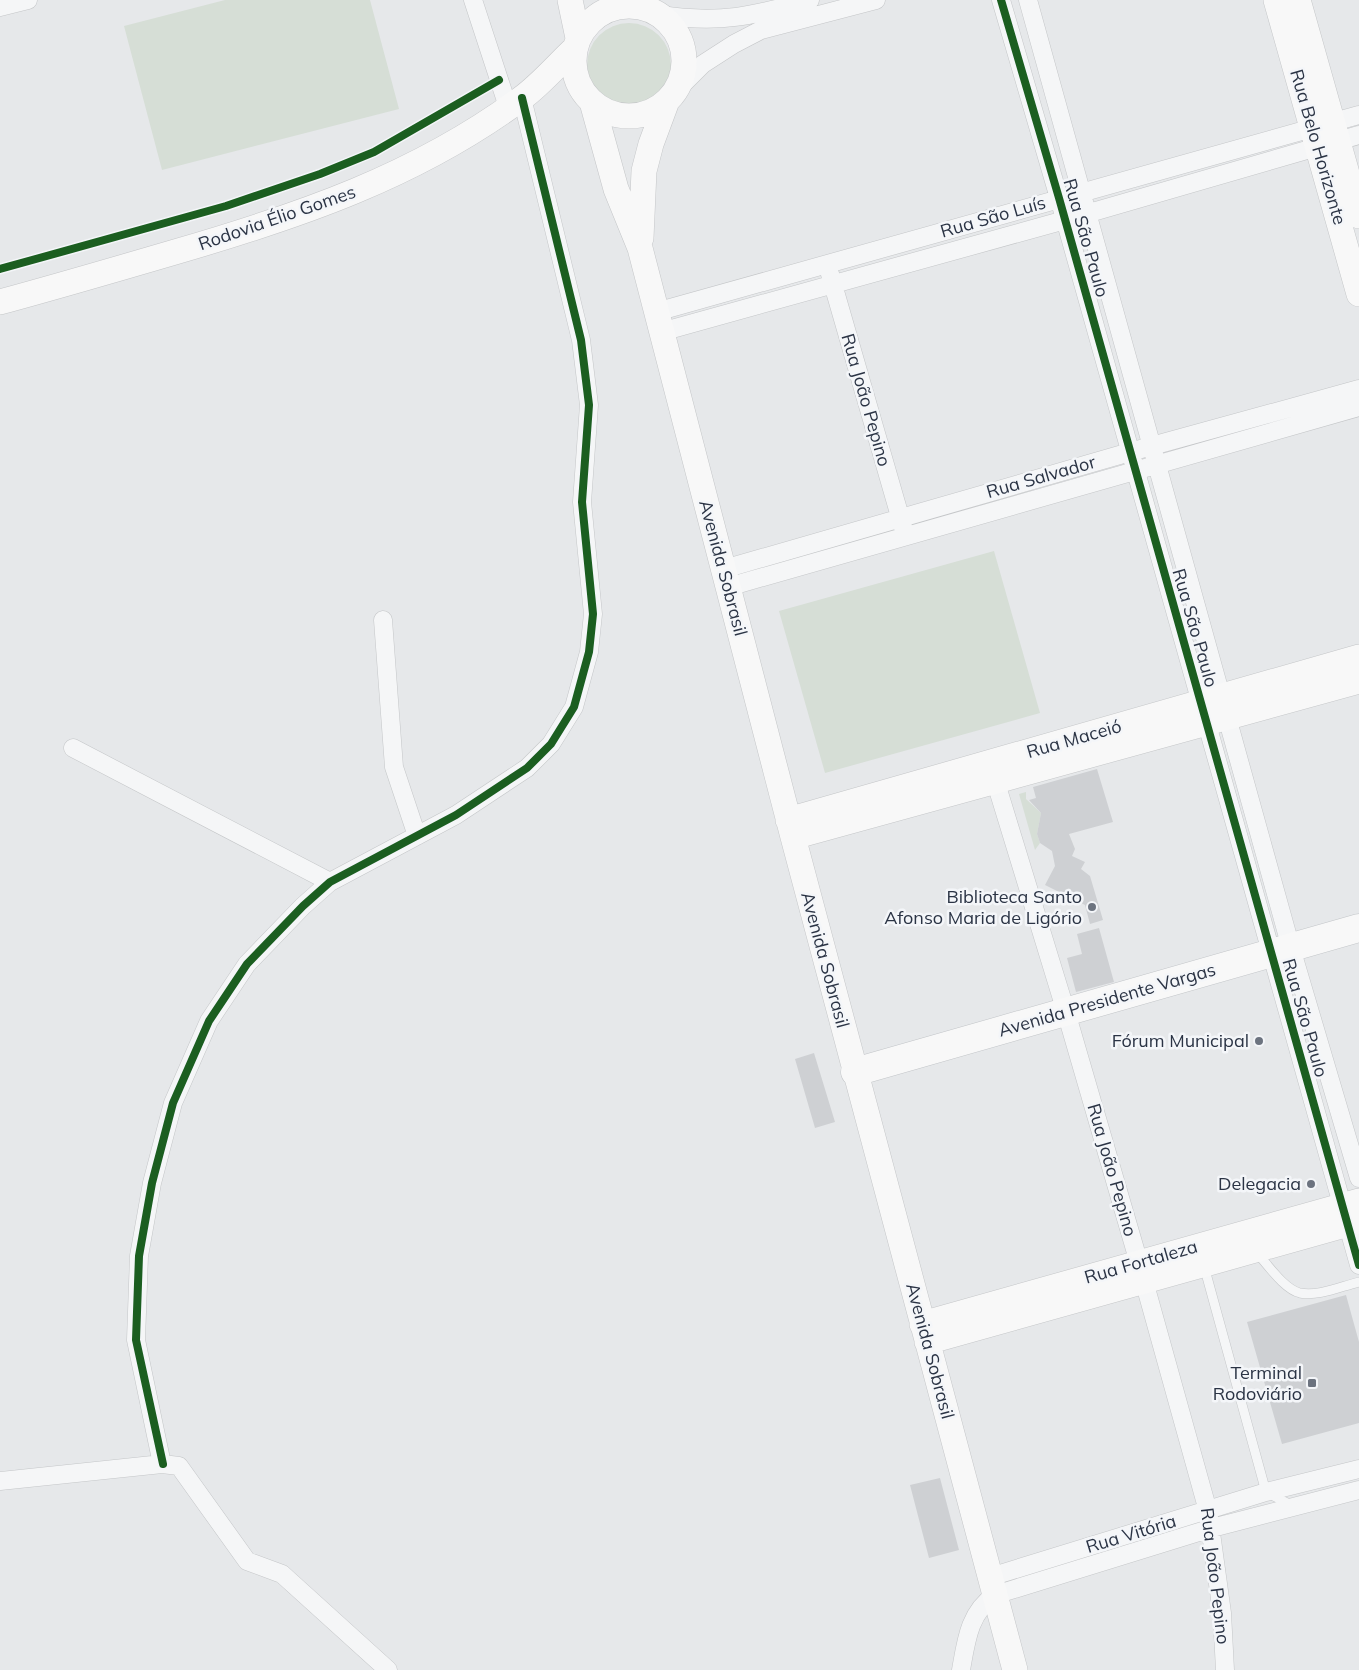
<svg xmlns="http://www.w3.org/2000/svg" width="1359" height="1670" font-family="Mulish,sans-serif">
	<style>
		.green { fill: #d6ded6 }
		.building { fill: #ced0d3 }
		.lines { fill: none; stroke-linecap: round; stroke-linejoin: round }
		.lane-casing { stroke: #c4c6c8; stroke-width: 10 }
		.street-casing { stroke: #c4c6c8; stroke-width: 19 }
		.secondary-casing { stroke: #c4c6c8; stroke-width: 26 }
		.primary-casing { stroke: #c2c5c8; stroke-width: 29 }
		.lane { stroke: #f5f6f7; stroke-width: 9 }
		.street { stroke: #f5f6f7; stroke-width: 18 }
		.secondary { stroke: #f8f8f8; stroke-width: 25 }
		.primary { stroke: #f8f8f8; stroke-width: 28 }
		.cycleway-casing { stroke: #f4f6f9; stroke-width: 11 }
		.cycleway { stroke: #1b5e20; stroke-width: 8 }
		.poi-dot { fill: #6c737f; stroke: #f4f6f9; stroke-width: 2 }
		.labels { text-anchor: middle; stroke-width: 5; stroke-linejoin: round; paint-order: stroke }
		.street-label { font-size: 18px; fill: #2b3445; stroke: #f4f6f9 }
		.poi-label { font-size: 18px; fill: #2b3445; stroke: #f4f6f9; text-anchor: end }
	</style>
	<rect width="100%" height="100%" fill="#e6e8ea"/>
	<path class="green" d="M225 0H370L399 109 162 170 124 26Z
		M587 65a42 42 0 1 1 84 0a42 42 0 1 1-84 0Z
		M994 551 1040 713 825 773 779 611Z
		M1026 792V799L1041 813 1037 834 1040 843 1035 850 1019 794Z"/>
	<path class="building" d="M1097 769 1113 822 1069 834 1075 849 1072 856 1085 862 1081 869 1090 876 1103 920 1090 924 1085 905 1045 885 1055 866 1052 851 1040 843 1037 834 1041 813 1029 800 1036 798 1033 787Z
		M1099 928 1114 982 1076 992 1067 958 1082 954 1077 934Z
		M814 1053 835 1122 815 1128 795 1059Z
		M1346 1295 1359 1342V1423L1282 1444 1247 1322Z
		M940 1478 959 1550 929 1558 910 1485Z"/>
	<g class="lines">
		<defs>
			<path id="lane" d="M1257 1253C1268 1265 1284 1289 1300 1293 1318 1297 1342 1286 1359 1282
				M1204 1266 1266 1492 1293 1506"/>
			<path id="street" d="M473 0 508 107
				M1001 0 1059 198 1359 1265
				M1028 0 1291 948 1359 1178
				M0 7 28 0
				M660 15C720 24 753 16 810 0
				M676 91 703 64 734 44 761 30 876 0
				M830 274 903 527
				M656 312 1359 115
				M661 332 1065 220 1359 135
				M724 569 1130 452 1359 389
				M728 587 1359 407
				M383 620 394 767 417 836
				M73 748 330 882
				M992 770 1066 1012 1139 1263 1208 1511 1222 1613 1225 1670
				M162 1464 136 1340 139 1256 152 1183 173 1103 209 1021 247 964 303 906 330 882 456 815 527 768 551 744 574 707 589 652 593 614 582 502 589 405 581 340 522 98
				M0 1481 162 1464 179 1466 247 1561 282 1574 388 1670
				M990 1577 1266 1492 1359 1469
				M961 1670C966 1642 969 1612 995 1595L1212 1528 1359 1490"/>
			<path id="secondary" d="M570 0 578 38
				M1276 0 1359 294
				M1298 0 1359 216
				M574 61a55 55 0 1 1 110 0a55 55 0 1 1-110 0Z
				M592 102 616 189 640 248 793 837 1015 1670
				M641 238 644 171 651 144 667 101
				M0 302C59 286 117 269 175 252 299 216 417 176 522 98 541 84 557 65 574 49
				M788 820 1359 657
				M793 837 1359 681
				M922 1324 1359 1201
				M927 1342 1359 1221"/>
			<path id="primary" d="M855 1072 1359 928"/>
		</defs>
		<use href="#lane" class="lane-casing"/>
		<use href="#street" class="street-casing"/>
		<use href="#secondary" class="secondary-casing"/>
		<use href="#primary" class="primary-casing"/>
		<use href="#lane" class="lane"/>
		<use href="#street" class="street"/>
		<use href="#secondary" class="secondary"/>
		<use href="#primary" class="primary"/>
		<defs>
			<path id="cycleway" d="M1001 0 1059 198 1359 1265
				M0 269 226 206 320 174 374 152 499 80
				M163 1464 136 1340 139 1256 152 1183 173 1103 209 1021 247 964 303 906 330 882 456 815 527 768 551 744 574 707 589 652 593 614 582 502 589 405 581 340 522 98"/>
		</defs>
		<use href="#cycleway" class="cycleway-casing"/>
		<use href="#cycleway" class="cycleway"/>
	</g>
	<g class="poi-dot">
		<circle cx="1092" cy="907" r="5"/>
		<circle cx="1259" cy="1041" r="5"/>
		<circle cx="1311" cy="1184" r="5"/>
		<rect x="1307" y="1378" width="10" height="10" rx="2.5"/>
	</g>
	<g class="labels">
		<g class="street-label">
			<text transform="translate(1318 147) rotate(74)" y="6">Rua Belo Horizonte</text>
			<text transform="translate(993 217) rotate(-16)" y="6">Rua São Luís</text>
			<text transform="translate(277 218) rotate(-19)" y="6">Rodovia Élio Gomes</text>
			<text transform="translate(1086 238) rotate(74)" y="6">Rua São Paulo</text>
			<text transform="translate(866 400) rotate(74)" y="6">Rua João Pepino</text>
			<text transform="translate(1041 477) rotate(-16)" y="6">Rua Salvador</text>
			<text transform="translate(723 568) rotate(75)" y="6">Avenida Sobrasil</text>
			<text transform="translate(1195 628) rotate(74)" y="6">Rua São Paulo</text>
			<text transform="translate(1074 739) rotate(-16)" y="6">Rua Maceió</text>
			<text transform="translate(825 960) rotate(75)" y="6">Avenida Sobrasil</text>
			<text transform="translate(1107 1000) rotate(-16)" y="6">Avenida Presidente Vargas</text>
			<text transform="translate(1305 1018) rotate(74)" y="6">Rua São Paulo</text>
			<text transform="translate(1112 1170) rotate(74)" y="6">Rua João Pepino</text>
			<text transform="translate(1141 1262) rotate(-16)" y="6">Rua Fortaleza</text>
			<text transform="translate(930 1351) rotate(75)" y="6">Avenida Sobrasil</text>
			<text transform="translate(1131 1534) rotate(-17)" y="6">Rua Vitória</text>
			<text transform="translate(1215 1576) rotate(83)" y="6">Rua João Pepino</text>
		</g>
		<g class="poi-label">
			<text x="1082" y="903">Biblioteca Santo<tspan x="1082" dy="21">Afonso Maria de Ligório</tspan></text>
			<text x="1249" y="1047">Fórum Municipal</text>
			<text x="1301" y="1190">Delegacia</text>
			<text x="1302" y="1379">Terminal<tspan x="1302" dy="21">Rodoviário</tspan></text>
		</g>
	</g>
</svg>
